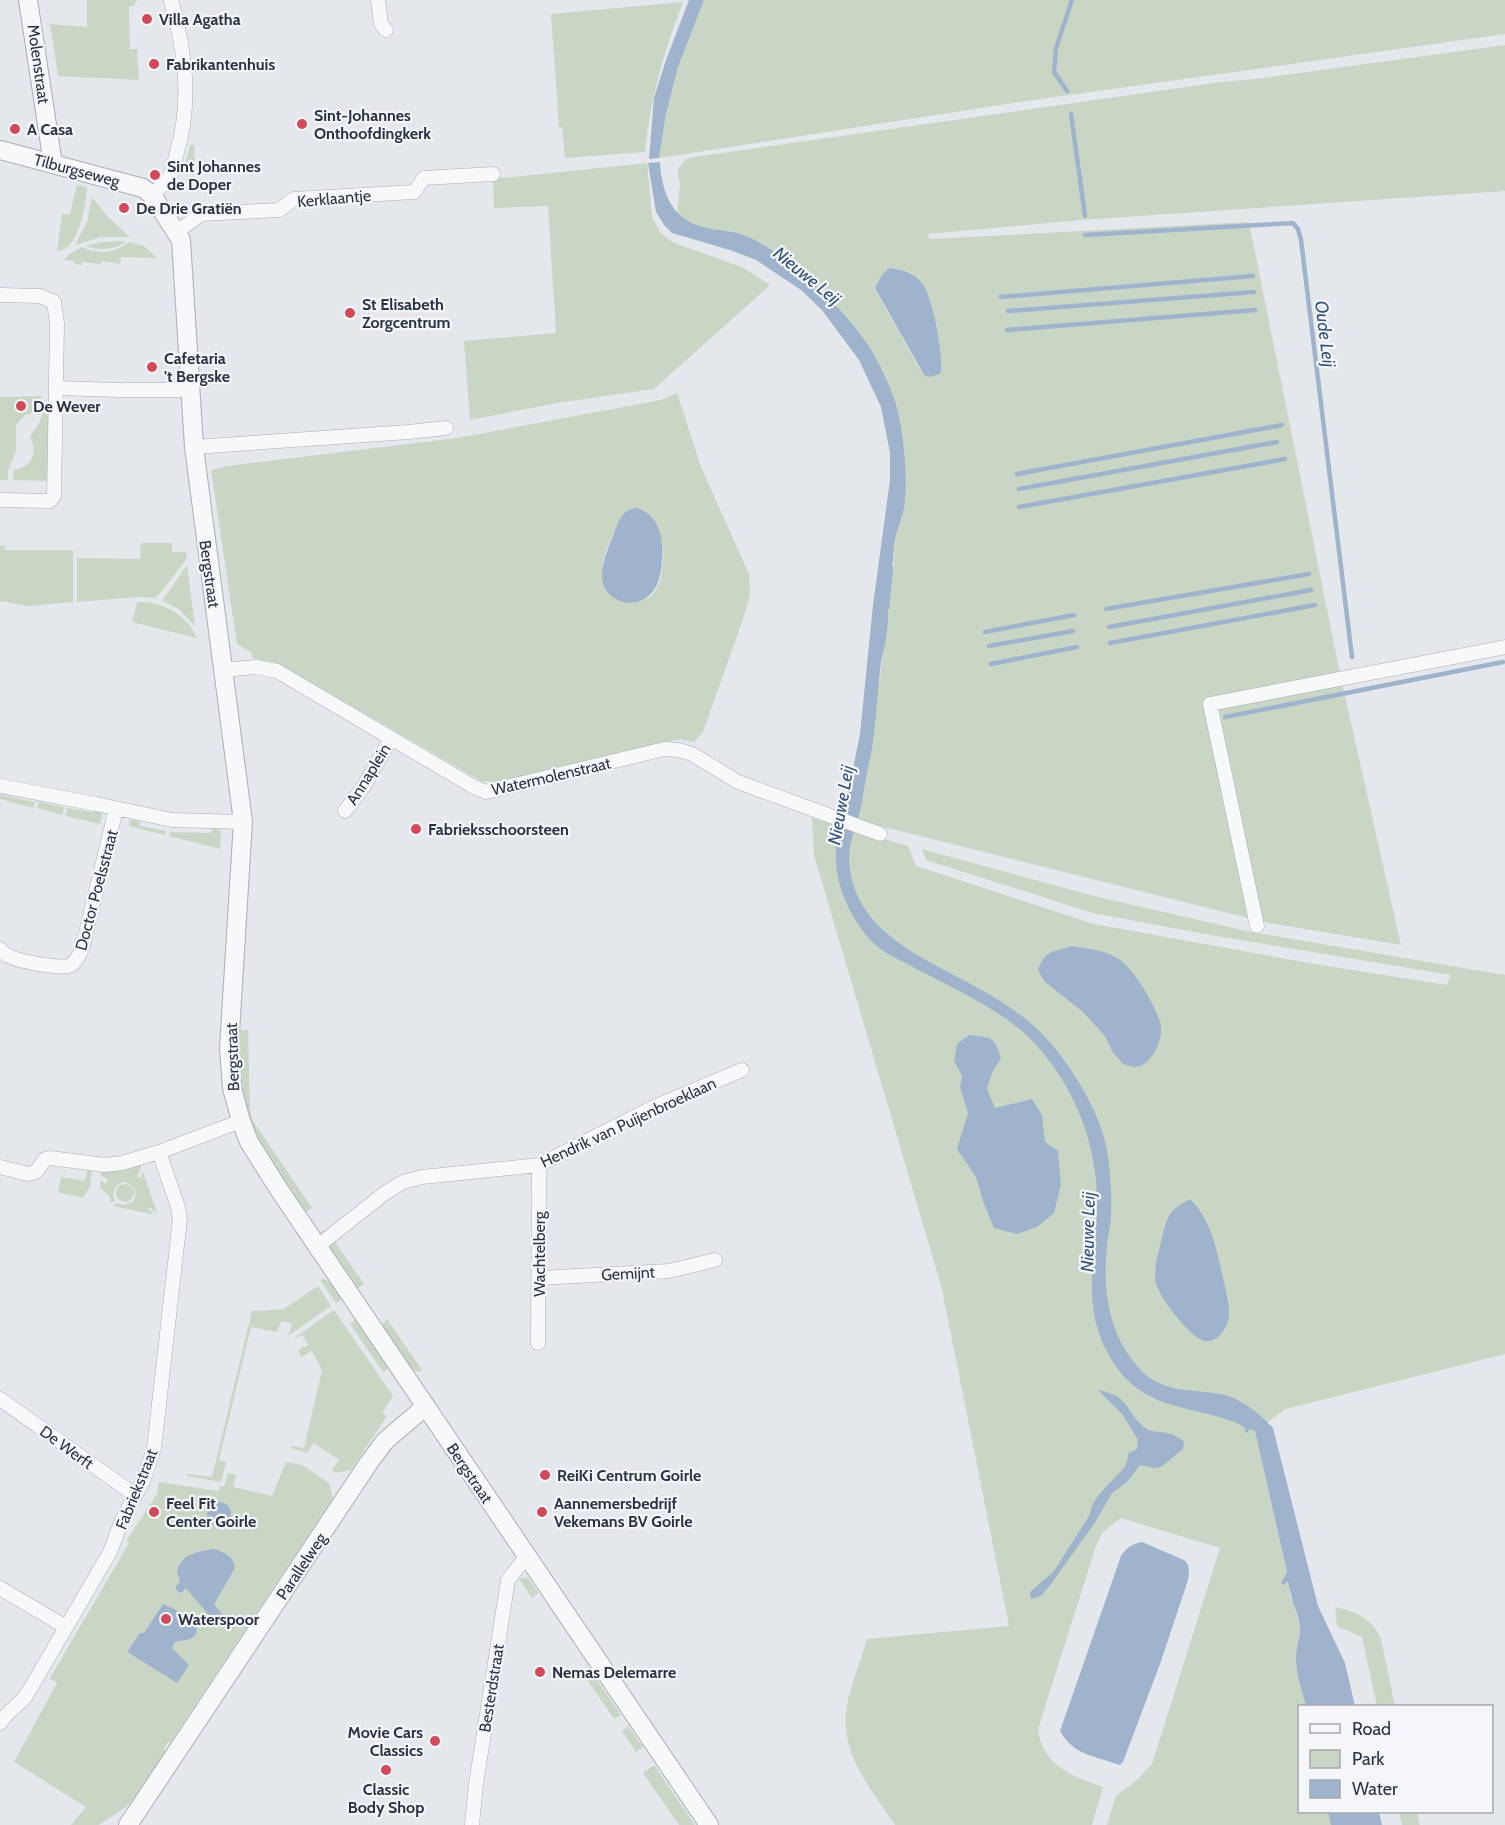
<svg xmlns="http://www.w3.org/2000/svg" width="1505" height="1825" font-family="Cabin,sans-serif">
	<style>
		.green { fill: #c9d6c5; fill-rule: evenodd }
		.water { fill: #9fb4cc }
		.lines { fill: none; stroke-linecap: round; stroke-linejoin: round }
		.stream { stroke: #9fb4cc; stroke-width: 4.5 }
		.minor-casing { stroke: #a9aeb7; stroke-width: 15 }
		.tertiary-casing { stroke: #a9aeb7; stroke-width: 20 }
		.minor { stroke: #f7f8fa; stroke-width: 14 }
		.tertiary { stroke: #f7f8fa; stroke-width: 18 }
		.poi-dot { fill: #d1495b; stroke: #f4f6f9; stroke-width: 2 }
		.labels { text-anchor: middle; stroke-width: 4.5; stroke-linejoin: round; paint-order: stroke }
		.poi-label { font-size: 16px; font-weight: bold; fill: #2b3445; stroke: #f4f6f9; text-anchor: start }
		.street-label { font-size: 16px; fill: #2b3445; stroke: #f4f6f9 }
		.water-label { font-size: 18px; font-style: italic; fill: #34527a; stroke: #f4f6f9 }
	</style>
	<rect width="100%" height="100%" fill="#e4e7ec"/>
	<path class="green" d="M87 0H141L136 1 134 6H129L130 49H137L139 80 58 76 50 24 87 27Z
		M704 0H1505V34L1013 103 659 158 666 114 678 67Z
		M683 2C664 51 650 100 645 152L565 158 562 127H559L551 14Z
		M1505 45V191L1081 220 928 234 929 239 951 238 1249 222 1340 674 1401 945 1268 923 852 819 880 679 893 573 899 488 875 369 781 265 677 219 680 184 678 176V169L685 160 694 157 1221 82 1255 79ZM875 289 931 306 924 375 919 368Z
		M190 145H194L195 174H187L184 169Z
		M647 163 652 217 660 232 672 242 744 268 770 285 654 389 557 403 470 420 464 341 556 333 548 206 494 208 493 179Z
		M77 185 87 187C86 204 79 251 57 251L62 214H70Z
		M92 197 108 217 130 237H101L75 245 87 222Z
		M118 241 126 242C113 250 100 251 85 246L102 242Z
		M129 242 144 246 157 258 121 257 120 264 102 261 101 264 82 262V265L74 264V261L64 260 68 255 82 247C98 255 115 253 129 242Z
		M677 393 701 467 749 574 750 594 743 619 703 732 694 742 680 739 500 782 481 781 286 668 253 658 252 653 237 644 211 470 227 466 457 438 661 400ZM623 514 659 528C664 545 667 586 649 597 629 609 601 599 602 574 602 554 614 531 623 514Z
		M42 396 39 411 25 415 16 425V450L8 471V480H0V397Z
		M46 404H50L49 481 13 480 14 470C31 467 39 453 30 437L39 423Z
		M141 543H172V552H186L187 558 162 591 155 598 137 597 77 602V558L140 559Z
		M0 546H5V550H73V602L28 606 0 601Z
		M187 565 195 626 179 609 162 601Z
		M137 602C161 601 187 614 197 638L132 622Z
		M0 795 35 802 33 808 0 799Z
		M38 802 64 807 62 815 37 808Z
		M67 808 93 812 95 808 103 810 100 824 66 816Z
		M812 818 908 846 916 866 1094 924 1309 963 1447 985 1451 975 1210 935 1093 913 926 860 922 849 1098 897 1251 932 1505 975V1354L1286 1409 1255 1431 1287 1572 1290 1596 1293 1600 1300 1628 1296 1657 1297 1671 1306 1706H1300V1812H1328L1331 1825H1107L1116 1796 1137 1780 1152 1764 1220 1548 1121 1518 1102 1533 1096 1546 1038 1729C1042 1765 1072 1776 1103 1787L1092 1825H895C871 1789 838 1752 847 1705 851 1683 861 1661 867 1639L1009 1626 942 1289 814 855Z
		M130 820 140 821V826L166 831 165 835 129 826Z
		M212 828H216L221 832 220 849 169 836 170 832 211 833Z
		M240 1030H248L250 1111 253 1121 312 1208 306 1212C290 1188 271 1164 258 1138 241 1104 238 1067 240 1030Z
		M141 1165V1168L137 1177 140 1178 143 1172 157 1213 149 1207 148 1209 155 1215 113 1206 117 1203 123 1205 133 1202C139 1192 134 1184 123 1182L115 1187 113 1196 115 1201 111 1203 109 1196 100 1188V1180L106 1184 108 1180 101 1175V1172L120 1170Z
		M87 1170 92 1171 90 1186 83 1198 58 1192 61 1177 85 1181Z
		M116 1193a9 9 0 1 1 18 0a9 9 0 1 1-18 0Z
		M326 1229 364 1284 358 1288 320 1233Z
		M322 1279 329 1281 342 1299 336 1303 320 1280Z
		M318 1286 331 1306 288 1336 292 1324 281 1321 277 1332 251 1327 219 1460 226 1462 221 1482 187 1476V1474L212 1477 252 1311 284 1309Z
		M334 1310 393 1396 382 1413 387 1416 351 1470 336 1473 332 1470 339 1460 314 1443 307 1453 291 1448 292 1446 304 1448 322 1370 312 1351 301 1357 298 1350 308 1345 303 1335 293 1339Z
		M356 1319 388 1368 383 1372 350 1324Z
		M387 1319 422 1370 419 1372 413 1370 382 1325Z
		M286 1462 302 1465 329 1483 333 1498 170 1743 168 1742 164 1749 166 1751 134 1798 127 1806 99 1825H71L86 1807 14 1762 57 1683 50 1678 129 1543 127 1540 157 1494 159 1482 219 1491 220 1486H224L228 1473 236 1475 233 1487 272 1496Z
		M523 1578H528L538 1593 532 1598 519 1579Z
		M1335 1607C1356 1612 1372 1618 1381 1639L1395 1706H1377L1362 1637 1337 1626Z
		M588 1667 621 1715 614 1719 581 1671Z
		M628 1726 643 1747 636 1752 622 1731Z
		M654 1765 695 1825H679L643 1773Z
		M1399 1812H1417L1420 1825H1402Z"/>
	<path class="water" d="M689 0H704L678 67 666 114 659 158 649 159 654 98 666 60Z
		M660 162C661 183 667 207 685 219 703 232 726 228 746 236 786 252 842 307 866 342 877 358 885 376 892 393 903 418 910 485 903 512 901 520 898 527 896 535 894 543 894 551 893 559 892 570 889 580 888 591 887 604 889 618 887 631 886 642 883 652 881 663 877 695 876 728 870 759 866 775 864 791 861 807 856 828 846 848 850 870 859 931 919 956 967 982 995 997 1024 1014 1046 1038 1069 1063 1093 1101 1103 1134 1110 1158 1112 1190 1111 1214 1111 1225 1108 1236 1107 1246 1103 1287 1107 1327 1133 1361 1157 1394 1185 1388 1220 1394 1241 1398 1259 1413 1273 1428L1318 1606 1345 1663 1355 1706H1306C1302 1690 1295 1672 1296 1655 1297 1646 1300 1636 1300 1627 1298 1612 1290 1597 1288 1581L1284 1585 1281 1583 1287 1572 1255 1431 1249 1429 1248 1433 1245 1432 1246 1429C1237 1421 1223 1418 1212 1415 1178 1407 1143 1401 1120 1372 1078 1316 1095 1269 1097 1206 1098 1148 1077 1092 1039 1048 1008 1012 954 989 913 967 902 961 888 955 878 947 855 928 836 889 836 859 836 834 834 826 846 803L860 734 873 605 890 480V453L881 407 859 360 822 310 801 290 756 260 730 250 672 233 664 225 656 212 648 163Z
		M889 268C902 270 913 272 922 283 932 295 945 359 940 374L929 377 924 375 875 288 882 275Z
		M637 508C664 517 664 546 661 570 655 618 599 608 602 573 603 560 609 545 614 533 619 521 622 509 637 508Z
		M1072 946C1088 949 1107 950 1120 960 1136 972 1154 1004 1160 1022 1165 1036 1153 1065 1136 1067 1133 1067 1127 1065 1123 1064L1112 1051 1105 1036 1083 1012 1044 981 1038 970C1045 950 1053 952 1072 946Z
		M969 1035C991 1038 994 1035 1001 1058L992 1073 987 1089 995 1108 1032 1099 1042 1115 1045 1142 1058 1151 1061 1184 1054 1213 1037 1227 1017 1234 994 1228 984 1204 976 1177 957 1149 968 1113 960 1087 962 1076 954 1061 957 1044Z
		M1190 1199C1213 1221 1218 1256 1225 1287 1229 1306 1234 1322 1218 1337 1214 1340 1210 1342 1205 1341 1190 1338 1159 1297 1156 1283 1153 1270 1158 1254 1161 1242 1167 1218 1167 1211 1190 1199Z
		M1098 1390C1130 1396 1125 1411 1144 1427 1151 1433 1159 1431 1167 1433 1173 1434 1178 1437 1184 1441L1183 1449 1161 1467 1154 1468 1140 1465 1127 1482 1112 1493 1094 1524 1051 1584 1041 1596 1031 1599 1030 1592 1054 1571 1089 1516 1093 1503 1101 1492 1125 1467 1129 1453 1137 1449 1138 1440 1122 1414Z
		M207 1514a12 12 0 1 1 24 0a12 12 0 1 1-24 0Z
		M1142 1542 1184 1560C1191 1566 1189 1572 1188 1580L1160 1664 1123 1762 1120 1765C1095 1756 1073 1755 1060 1731L1121 1556C1127 1547 1132 1544 1142 1542Z
		M214 1549C225 1552 234 1557 235 1568L214 1604 222 1614 219 1620H213L186 1588 182 1592 179 1593 176 1589V1586L180 1582 177 1571C182 1553 198 1552 214 1549Z
		M163 1604C172 1607 213 1628 190 1639 186 1641 180 1640 175 1642L172 1648 189 1665 177 1683 129 1653 128 1651 140 1633H144Z
		M1328 1812H1379L1382 1825H1331Z"/>
	<g class="lines">
		<path class="stream" d="M1067 91 1054 72 1056 48 1072 0
			M1071 114 1085 216
			M1085 235 1293 223 1298 229 1301 240 1352 657
			M1001 297 1253 276
			M1008 311 1254 292
			M1007 330 1255 310
			M1017 474 1282 425
			M1019 489 1277 442
			M1019 507 1285 459
			M887 608 891 568
			M1106 609 1309 574
			M1109 627 1311 590
			M985 632 1074 615
			M1110 643 1315 605
			M989 646 1073 631
			M991 664 1077 647
			M1225 717 1503 662"/>
		<defs>
			<path id="minor" d="M378 0 381 24 386 30
				M152 195C159 188 167 182 171 174 174 167 175 159 177 152 192 101 185 50 171 0
				M177 232 201 214 279 210 294 199 414 192 424 178 493 174
				M0 295 40 296 54 302 57 324 54 496 50 501 0 500
				M56 388 119 390
				M124 390H190
				M194 447 408 432 446 428
				M223 670 256 667 277 671 474 787 486 792 652 752 665 749 679 750 692 754 738 782 880 834
				M0 786 96 804 172 820 243 822
				M345 811 364 786 391 738
				M1257 926 1210 704 1505 647
				M0 949C2 951 4 954 7 955 16 961 62 970 71 965 77 961 79 955 82 949L116 809
				M0 1167 28 1174 36 1172 45 1159 50 1158 105 1165 122 1163 159 1152 241 1121
				M318 1246 385 1193 403 1182 422 1177 539 1165 654 1107 742 1070
				M539 1278 669 1271 715 1260
				M538 1343 539 1165
				M0 1399 135 1495
				M0 1588 66 1627
				M0 1723C7 1712 17 1706 26 1696L110 1552 122 1520 143 1481 154 1448 180 1219 178 1207 159 1152
				M472 1825 476 1784 508 1580 526 1557"/>
			<path id="tertiary" d="M28 0 53 164
				M0 150 143 188 152 195 181 240 194 447 243 822 229 1048 232 1088 241 1121 249 1142 278 1188 709 1825
				M128 1825 368 1464 385 1441 426 1406"/>
		</defs>
		<use href="#minor" class="minor-casing"/>
		<use href="#tertiary" class="tertiary-casing"/>
		<use href="#minor" class="minor"/>
		<use href="#tertiary" class="tertiary"/>
	</g>
	<g class="poi-dot">
		<circle cx="147" cy="19" r="6"/>
		<circle cx="154" cy="64" r="6"/>
		<circle cx="302" cy="124" r="6"/>
		<circle cx="15" cy="129" r="6"/>
		<circle cx="155" cy="175" r="6"/>
		<circle cx="124" cy="208" r="6"/>
		<circle cx="350" cy="313" r="6"/>
		<circle cx="152" cy="367" r="6"/>
		<circle cx="21" cy="406" r="6"/>
		<circle cx="416" cy="829" r="6"/>
		<circle cx="545" cy="1475" r="6"/>
		<circle cx="154" cy="1512" r="6"/>
		<circle cx="542" cy="1512" r="6"/>
		<circle cx="166" cy="1619" r="6"/>
		<circle cx="540" cy="1672" r="6"/>
		<circle cx="435" cy="1741" r="6"/>
		<circle cx="386" cy="1770" r="6"/>
	</g>
	<g class="labels">
		<g class="poi-label">
			<text x="159" y="25">Villa Agatha</text>
			<text x="166" y="70">Fabrikantenhuis</text>
			<text x="314" y="121">Sint-Johannes<tspan x="314" dy="18">Onthoofdingkerk</tspan></text>
			<text x="27" y="135">A Casa</text>
			<text x="167" y="172">Sint Johannes<tspan x="167" dy="18">de Doper</tspan></text>
			<text x="136" y="214">De Drie Gratiën</text>
			<text x="362" y="310">St Elisabeth<tspan x="362" dy="18">Zorgcentrum</tspan></text>
			<text x="164" y="364">Cafetaria<tspan x="164" dy="18">'t Bergske</tspan></text>
			<text x="33" y="412">De Wever</text>
			<text x="428" y="835">Fabrieksschoorsteen</text>
			<text x="557" y="1481">ReiKi Centrum Goirle</text>
			<text x="166" y="1509">Feel Fit<tspan x="166" dy="18">Center Goirle</tspan></text>
			<text x="554" y="1509">Aannemersbedrijf<tspan x="554" dy="18">Vekemans BV Goirle</tspan></text>
			<text x="178" y="1625">Waterspoor</text>
			<text x="552" y="1678">Nemas Delemarre</text>
			<text x="423" y="1738" text-anchor="end">Movie Cars<tspan x="423" dy="18">Classics</tspan></text>
			<text x="386" y="1795" text-anchor="middle">Classic<tspan x="386" dy="18">Body Shop</tspan></text>
		</g>
		<g class="street-label">
			<text transform="translate(39 64) rotate(82)" y="6">Molenstraat</text>
			<text transform="translate(77 170) rotate(15)" y="6">Tilburgseweg</text>
			<text transform="translate(334 198) rotate(-5)" y="6">Kerklaantje</text>
			<text transform="translate(210 574) rotate(82)" y="6">Bergstraat</text>
			<text transform="translate(368 774) rotate(-58)" y="6">Annaplein</text>
			<text transform="translate(551 776) rotate(-13)" y="6">Watermolenstraat</text>
			<text transform="translate(96 890) rotate(-75)" y="6">Doctor Poelsstraat</text>
			<text transform="translate(232 1057) rotate(-92)" y="6">Bergstraat</text>
			<text transform="translate(628 1122) rotate(-25)" y="6">Hendrik van Puijenbroeklaan</text>
			<text transform="translate(539 1254) rotate(-90)" y="6">Wachtelberg</text>
			<text transform="translate(628 1273) rotate(-3)" y="6">Gemijnt</text>
			<text transform="translate(67 1447) rotate(36)" y="6">De Werft</text>
			<text transform="translate(470 1473) rotate(56)" y="6">Bergstraat</text>
			<text transform="translate(136 1489) rotate(-68)" y="6">Fabriekstraat</text>
			<text transform="translate(301 1566) rotate(-56)" y="6">Parallelweg</text>
			<text transform="translate(491 1688) rotate(-81)" y="6">Besterdstraat</text>
		</g>
		<g class="water-label">
			<text transform="translate(807 276) rotate(39)" y="6">Nieuwe Leij</text>
			<text transform="translate(1325 334) rotate(83)" y="6">Oude Leij</text>
			<text transform="translate(841 805) rotate(-80)" y="6">Nieuwe Leij</text>
			<text transform="translate(1088 1232) rotate(-89)" y="6">Nieuwe Leij</text>
		</g>
	</g>
	<rect x="1298" y="1705" width="195" height="108" fill="#f4f6f9" stroke="#a4a8b1" stroke-width="1.5"/>
	<rect x="1310" y="1724" width="30" height="9" fill="#f7f8fa" stroke="#a4a8b1" stroke-width="1.5"/>
	<text x="1352" y="1735" font-size="18" fill="#2b3445">Road</text>
	<rect x="1310" y="1750" width="30" height="18" fill="#c9d6c5" stroke="#a4a8b1" stroke-width="1.5"/>
	<text x="1352" y="1765" font-size="18" fill="#2b3445">Park</text>
	<rect x="1310" y="1780" width="30" height="18" fill="#9fb4cc" stroke="#a4a8b1" stroke-width="1.5"/>
	<text x="1352" y="1795" font-size="18" fill="#2b3445">Water</text>
</svg>
